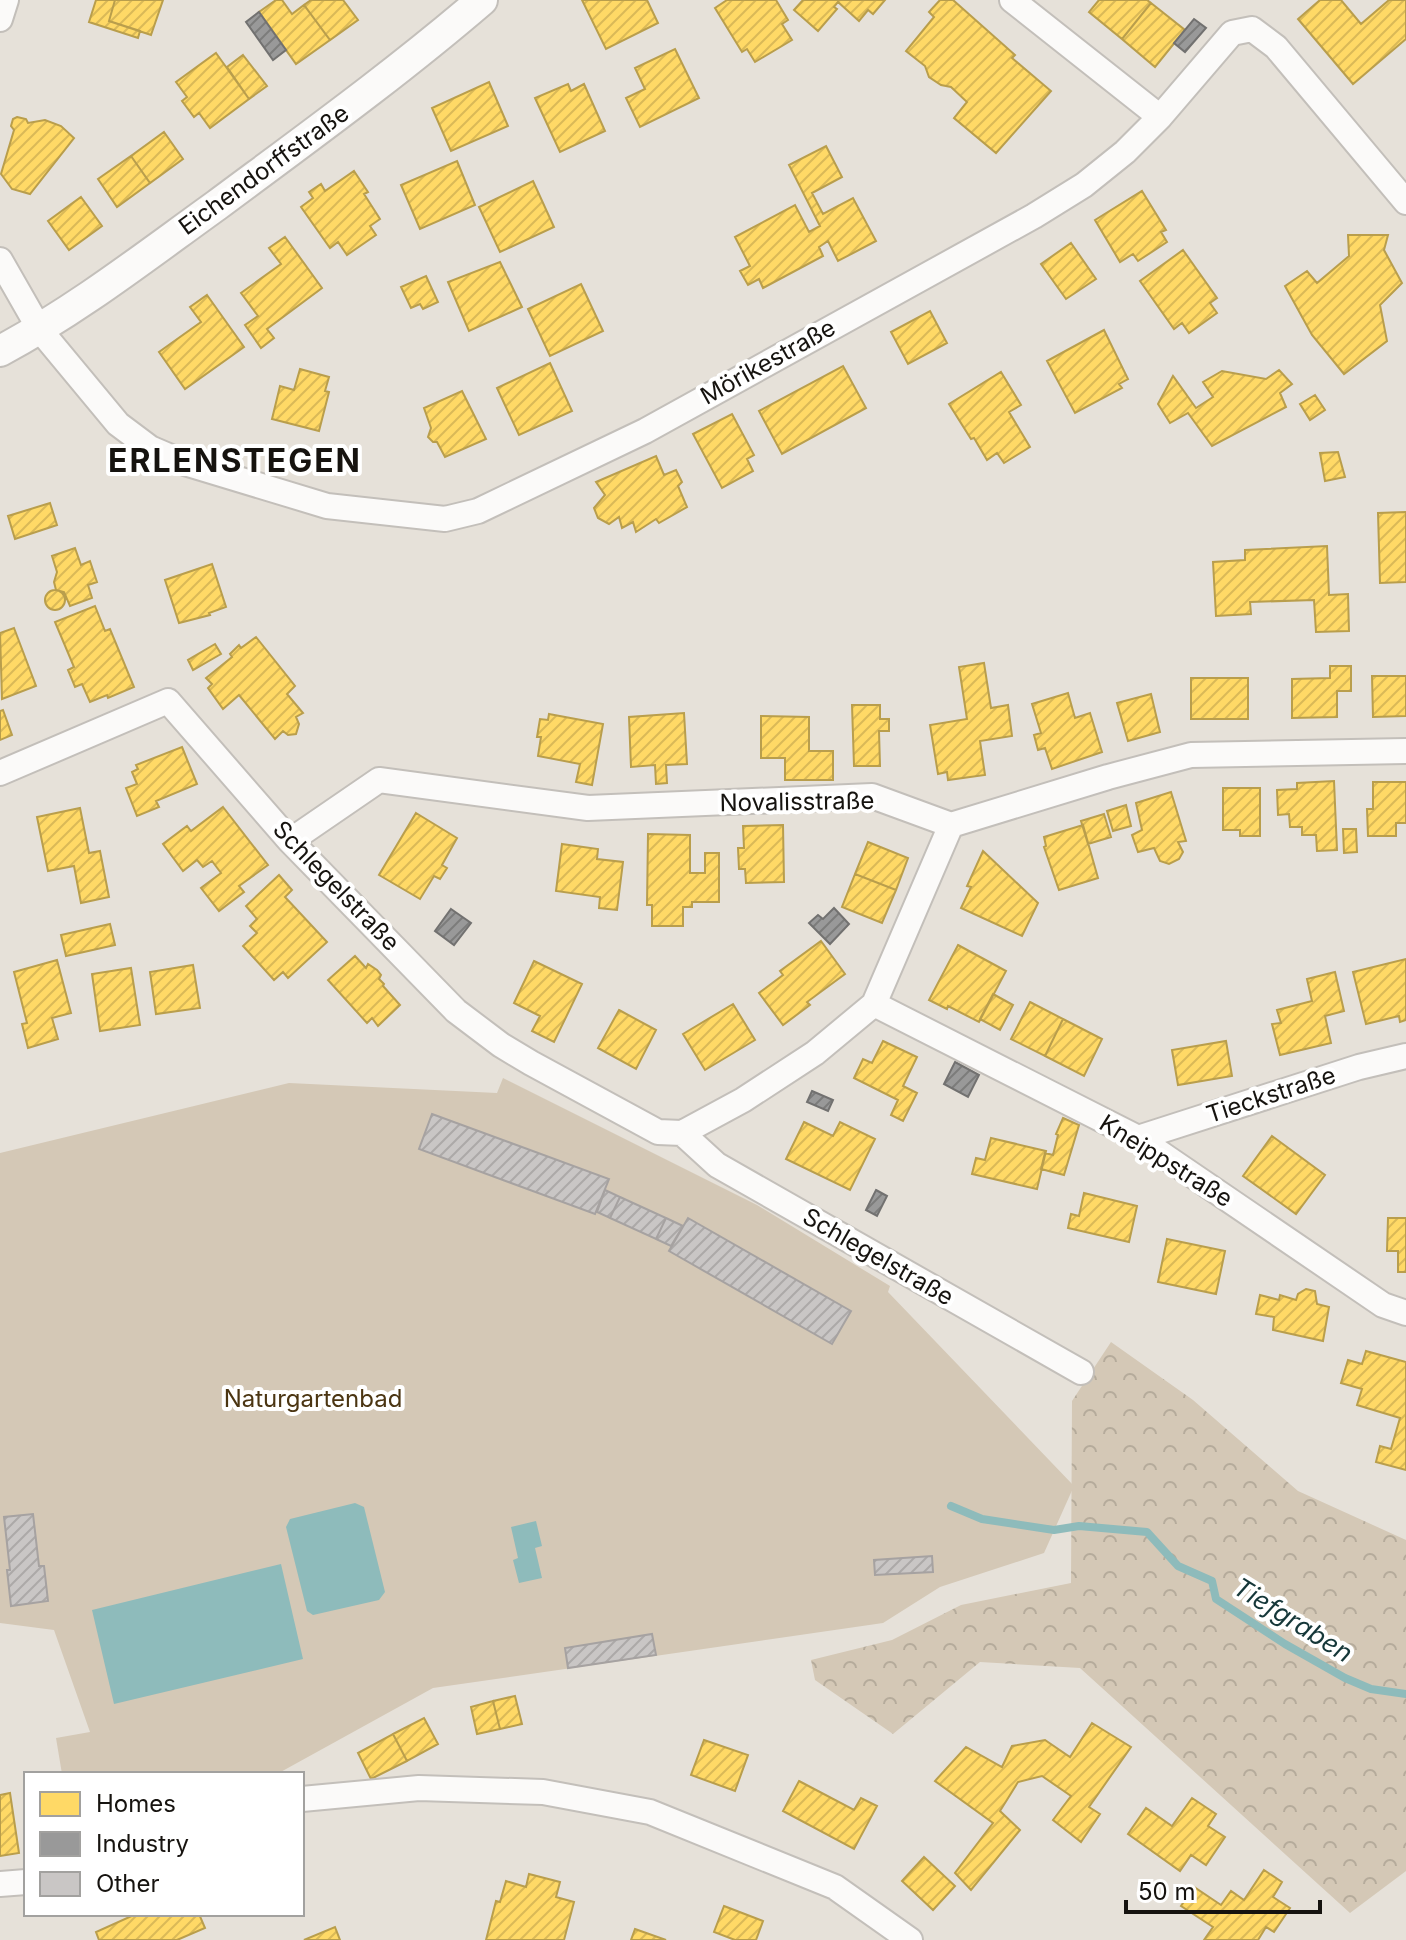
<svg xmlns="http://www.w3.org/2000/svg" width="1406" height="1940" font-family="Inter,sans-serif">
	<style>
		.forest { fill: url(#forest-crowns) }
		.green { fill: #d4c8b6 }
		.water { fill: #8ebbbb }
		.homes { fill: url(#homes-hatch); stroke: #b99e4c; stroke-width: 2 }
		.industry { fill: url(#industry-hatch); stroke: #727170; stroke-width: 2 }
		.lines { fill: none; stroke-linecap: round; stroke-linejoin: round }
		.stream { stroke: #8ebbbb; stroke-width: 8 }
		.building { fill: url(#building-hatch); stroke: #a6a2a1; stroke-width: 2 }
		.minor-casing { stroke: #c3bfba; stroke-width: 28 }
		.tertiary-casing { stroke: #c3bfba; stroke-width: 34 }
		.minor { stroke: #fbfaf9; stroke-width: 24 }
		.tertiary { stroke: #fbfaf9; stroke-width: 30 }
		.labels { text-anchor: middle; stroke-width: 8; stroke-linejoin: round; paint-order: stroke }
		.street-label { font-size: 24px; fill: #16130f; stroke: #fff }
		.park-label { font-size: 24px; fill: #4b3512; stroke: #fff }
		.water-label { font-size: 26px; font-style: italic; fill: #153739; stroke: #fff }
		.district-label { font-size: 32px; font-weight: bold; letter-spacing: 2px; fill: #16130f; stroke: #fff }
	</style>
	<defs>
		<pattern id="forest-crowns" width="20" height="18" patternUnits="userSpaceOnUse" patternTransform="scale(2)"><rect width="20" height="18" fill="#d4c8b6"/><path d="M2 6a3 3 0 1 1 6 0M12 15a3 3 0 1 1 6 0" fill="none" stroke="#b5ab9b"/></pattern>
		<pattern id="homes-hatch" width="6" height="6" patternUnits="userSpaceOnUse" patternTransform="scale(2)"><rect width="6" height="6" fill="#ffd966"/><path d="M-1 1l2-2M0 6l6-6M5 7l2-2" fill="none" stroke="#dab957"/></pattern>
		<pattern id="industry-hatch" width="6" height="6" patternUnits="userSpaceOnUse" patternTransform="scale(2)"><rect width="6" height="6" fill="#999"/><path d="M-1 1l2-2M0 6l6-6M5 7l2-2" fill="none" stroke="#7c7c7b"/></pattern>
		<pattern id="building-hatch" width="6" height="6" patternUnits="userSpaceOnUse" patternTransform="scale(2)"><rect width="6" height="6" fill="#c9c6c5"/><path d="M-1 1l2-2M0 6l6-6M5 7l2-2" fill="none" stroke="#aca9a8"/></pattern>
	</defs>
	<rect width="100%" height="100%" fill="#e6e1d9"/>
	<path class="forest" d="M1111 1342 1193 1400 1298 1491 1406 1540V1871L1350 1913 1080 1668 980 1662 893 1734 815 1680 811 1660 892 1640 961 1605 1071 1583 1072 1401Z"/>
	<path class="green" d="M503 1078 757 1205 890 1286 888 1292 1074 1486 1044 1553 940 1587 883 1623 433 1688 277 1774H62L56 1738 90 1732 54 1630 0 1623V1153L289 1083 497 1093Z"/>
	<path class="water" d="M355 1503 364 1507 385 1592 379 1600 313 1615 307 1611 286 1527 290 1519Z
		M536 1521 542 1546 535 1548 542 1578 519 1583 513 1560 518 1558 511 1527Z
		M281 1564 303 1659 114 1704 92 1610Z"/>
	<path class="homes" d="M96 0H115L109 21 140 31 138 38 89 22Z
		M115 0H163L151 35 109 21Z
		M276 0H282L292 14 304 5 330 40 296 64 259 12Z
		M311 0H343L358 20 330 40 304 5Z
		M582 0H647L658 23 606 49Z
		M727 0H776L788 20 782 24 792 40 755 62 747 49 742 52 715 8Z
		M803 0H885L873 14 868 10 859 21 838 2 834 7 837 9 818 31 794 10Z
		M940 0H953L1015 55 1012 58 1051 91 996 153 954 118 967 102 951 87 941 85 929 77 925 66 906 51 934 17 929 12Z
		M1099 0H1147L1151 3 1122 39 1089 12Z
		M1320 0H1341L1361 24 1389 0H1406V39L1353 84 1298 19Z
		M1151 3 1185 30 1155 67 1122 39Z
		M675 49 699 98 640 127 626 98 645 89 635 68Z
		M216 53 249 99 210 128 199 113 194 117 182 101 187 97 176 82Z
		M243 55 267 86 249 99 227 67Z
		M489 82 508 126 451 151 432 108Z
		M568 84 571 91 584 84 605 131 560 152 535 98Z
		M17 117 26 119 28 123 45 120 61 126 74 138 30 194 12 189 1 174 14 130 11 126 13 119Z
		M164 132 183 159 150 183 131 156Z
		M826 146 842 177 812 193 823 214 853 198 876 241 838 261 828 241 819 247 823 256 763 288 759 279 748 285 740 271 750 266 735 237 795 205 809 232 820 226 789 165Z
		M131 156 150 183 117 207 98 179Z
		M457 161 475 205 420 229 401 185Z
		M354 171 368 192 364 194 380 219 370 226 376 235 347 255 338 242 330 248 301 207 313 198 309 192 321 184 325 191Z
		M533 181 554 227 500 252 479 207Z
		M1142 191 1166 230 1161 232 1167 242 1138 261 1133 254 1120 262 1095 220Z
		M81 197 102 226 69 250 48 221Z
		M1348 235H1388L1384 250 1402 283 1380 305 1387 341 1344 374 1312 335 1285 286 1307 271 1317 283 1349 256Z
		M285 237 322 288 267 329 274 338 261 348 245 325 258 316 241 293 281 264 269 248Z
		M1071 243 1096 279 1066 299 1041 264Z
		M1183 250 1217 298 1210 303 1217 313 1189 333 1182 323 1174 329 1140 281Z
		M500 262 522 307 469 331 448 282Z
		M426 276 438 302 423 309 420 304 411 308 401 287Z
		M581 284 603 331 550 356 528 309Z
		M207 295 244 347 185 389 159 352 201 322 190 307Z
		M930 311 947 343 908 364 891 332Z
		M1104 330 1128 379 1119 384 1122 388 1075 413 1047 361Z
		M550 363 572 411 519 435 497 388Z
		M843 366 866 408 782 454 759 411Z
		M300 369 329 377 325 391 329 392 319 431 272 419 280 386 294 390Z
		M1279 370 1292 384 1280 393 1286 407 1212 446 1188 413 1170 423 1158 404 1173 376 1196 408 1213 397 1203 382 1222 371 1266 379Z
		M1001 372 1021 405 1009 412 1030 447 1004 463 997 453 987 460 974 438 971 439 949 404Z
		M462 391 486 439 445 457 437 442H433L428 437 431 428 424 408Z
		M1315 395 1325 410 1310 420 1300 404Z
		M732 414 754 455 747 459 753 471 722 488 693 434Z
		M1338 452 1345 477 1325 481 1320 453Z
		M656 456 664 475 676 470 682 482 678 486 687 507 659 523 656 519 636 532 633 522 622 528 619 517 609 524 598 518 594 508 605 495 596 482Z
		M50 503 57 525 15 539 8 516Z
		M1406 512V582L1380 583 1378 513Z
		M1327 546 1329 595 1348 594 1349 631 1316 632 1314 600 1250 602 1251 614 1216 616 1213 562 1245 560V550Z
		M75 548 81 565 90 561 97 582 88 585 92 598 70 606 64 592 56 590 54 582 57 572 52 556Z
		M212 564 226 607 209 613 210 615 179 623 165 580Z
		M45 600a10 10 0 1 1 20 0a10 10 0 1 1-20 0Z
		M95 606 105 631 110 629 134 687 108 698 107 695 90 702 82 684 75 687 68 670 74 667 55 622Z
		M14 628 36 686 2 699 0 633Z
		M256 637 295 686 287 694 303 713 296 717 299 724 296 734 288 735 283 731 275 739 239 695 223 709 208 688 212 684 206 678 232 657 230 654 239 645 241 648Z
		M215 644 221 654 193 670 188 660Z
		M984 663 991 708 1008 705 1012 736 980 741 985 775 948 780 947 772 938 774 930 725 967 719 959 667Z
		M1330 666H1351V691H1337V717L1292 718V679L1330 678Z
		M1372 676H1406V716L1373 717Z
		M1191 678H1248V719H1191Z
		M1068 693 1075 718 1090 713 1102 752 1052 769 1045 748 1038 750 1034 735 1041 733 1032 704Z
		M1151 694 1160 732 1128 741 1117 703Z
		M852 705H880V719H889V731H879L880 766H854Z
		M3 710 12 735 0 740V711Z
		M684 713 687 764 666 765 667 783 656 784 655 765 631 767 629 717Z
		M549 714 603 724 592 785 576 782 580 764 538 756 541 737H537L540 719 548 720Z
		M761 716 809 717V751H833V780H785V758H761Z
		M182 747 197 784 156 801 159 807 137 816 126 788 137 784 132 772 138 769 136 765Z
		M1334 781 1337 850 1317 851 1316 835H1302V827H1290L1289 814 1278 815 1277 790 1297 789V783Z
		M1373 782H1406V823H1396V836H1368L1367 809H1373Z
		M1223 788H1260V836H1240V830H1223Z
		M1171 792 1186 841 1178 842 1183 852 1179 859 1169 864 1160 861 1154 848 1138 852 1132 835 1142 830 1136 803Z
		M1126 805 1131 826 1113 831 1107 811Z
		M223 807 268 865 239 886 244 892 219 911 201 888 221 873 212 861 203 867 197 860 183 871 163 844 187 826 191 831Z
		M80 808 89 853 100 851 109 897 81 903 74 866 48 871 37 817Z
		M416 813 457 838 442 865 447 868 440 879 434 876 420 899 379 875Z
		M1104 814 1111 837 1088 844 1081 821Z
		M783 825 784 882 746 883 745 869H739L738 848H744L743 826Z
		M1083 825 1098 878 1059 890 1044 847 1046 846 1044 837Z
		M1343 829H1356L1357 852 1344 853Z
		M648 834 690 835V873H705V853H719V902H692V907H683V926H652V905H647Z
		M868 842 908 858 896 890 855 874Z
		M562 844 598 849 597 859 623 862 617 910 599 908 600 897 556 891Z
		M983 851 1038 903 1022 936 961 908 971 887 967 886Z
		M855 874 896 890 882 923 842 907Z
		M279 875 292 890 285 897 327 942 288 978 283 972 274 980 243 946 257 933 250 926 257 919 246 906Z
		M110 924 115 945 66 956 61 935Z
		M821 941 845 974 807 1002 810 1005 783 1025 759 993 783 975 780 971Z
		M958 945 1006 971 979 1022 948 1006 947 1009 929 1000Z
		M355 956 366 968 368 964 377 970 381 975 379 979 384 984 383 986 400 1005 378 1026 372 1018 367 1023 328 980Z
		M1406 959V1020L1400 1022 1399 1016 1366 1024 1353 972Z
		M57 960 71 1013 52 1018 58 1039 28 1048 22 1024 27 1023 14 972Z
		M534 961 582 984 554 1042 532 1031 540 1016 514 1003Z
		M193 965 200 1008 156 1014 150 972Z
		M131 968 140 1025 100 1031 92 974Z
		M1335 972 1344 1011 1325 1016 1331 1043 1280 1055 1272 1024 1281 1023 1277 1010 1312 1001 1307 979Z
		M993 994 1013 1005 1000 1030 980 1019Z
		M1030 1002 1063 1019 1045 1056 1011 1039Z
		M733 1004 755 1040 705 1070 683 1034Z
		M619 1010 656 1030 636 1069 598 1048Z
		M1063 1019 1102 1039 1084 1076 1045 1056Z
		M883 1041 917 1057 903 1086 917 1093 903 1121 891 1115 898 1100 854 1078 863 1059 872 1063Z
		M1226 1041 1232 1076 1178 1085 1172 1050Z
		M1063 1118 1079 1125 1064 1175 1041 1169 1045 1153 1053 1155 1058 1135 1056 1134Z
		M804 1122 833 1136 840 1122 875 1139 850 1190 786 1159Z
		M1272 1136 1325 1175 1296 1214 1243 1176Z
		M991 1138 1046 1151 1037 1189 972 1174 976 1158 985 1160Z
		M1084 1193 1137 1206 1129 1242 1068 1228 1071 1214 1079 1216Z
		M1388 1218H1406V1272H1398V1251H1387Z
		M1167 1239 1225 1251 1216 1294 1158 1282Z
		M1306 1289 1315 1291 1317 1304 1329 1307 1323 1341 1273 1330 1274 1317 1256 1314 1260 1295 1279 1300 1280 1295 1296 1300 1298 1294Z
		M1366 1351 1406 1362V1470L1376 1462 1380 1446 1391 1449 1400 1418 1357 1405 1362 1389 1341 1383 1348 1360 1362 1364Z
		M515 1696 522 1724 500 1729 493 1701Z
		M493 1701 500 1729 477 1734 471 1707Z
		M424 1718 438 1744 407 1761 393 1734Z
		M1092 1723 1131 1747 1089 1807 1100 1814 1081 1842 1053 1820 1071 1796 1042 1776 1018 1782 1000 1811 1020 1830 971 1890 955 1873 993 1823 935 1781 966 1747 1002 1767 1012 1746 1045 1740 1070 1757Z
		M393 1734 407 1761 371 1779 358 1753Z
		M704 1740 748 1755 735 1791 691 1775Z
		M799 1781 854 1810 861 1798 877 1806 854 1849 783 1811Z
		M10 1793 19 1853 0 1856V1795Z
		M1192 1798 1216 1814 1208 1826 1225 1837 1206 1865 1191 1855 1180 1871 1128 1834 1146 1808 1172 1826Z
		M924 1857 955 1886 933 1910 902 1881Z
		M1264 1870 1282 1882 1273 1897 1290 1908 1274 1932 1266 1927 1258 1940H1204L1213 1927 1181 1906 1194 1887 1221 1905 1231 1891 1244 1900Z
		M529 1874 560 1882 556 1897 574 1902 564 1940H486L496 1901 500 1902 506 1881 526 1887Z
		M724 1906 763 1921 756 1940H735L714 1932Z
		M136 1914H199L205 1928 177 1940H99L96 1932Z
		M335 1927 340 1940H304Z
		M635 1929 666 1940H631Z"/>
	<path class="industry" d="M259 12 286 50 273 60 246 22Z
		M1194 19 1206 28 1185 52 1174 43Z
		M834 908 849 924 830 944 809 923 818 915 823 919Z
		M451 909 471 923 454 945 435 931Z
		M955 1062 979 1075 968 1097 944 1084Z
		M812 1091 833 1100 828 1111 807 1102Z
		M876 1190 887 1196 877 1216 866 1210Z"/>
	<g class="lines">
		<path class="stream" d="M951 1506 982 1519 1054 1530 1079 1526 1147 1532 1178 1566 1212 1581 1216 1599 1285 1644 1345 1678 1371 1689 1406 1694"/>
	</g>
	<path class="building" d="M432 1114 609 1179 595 1214 419 1149Z
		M605 1190 620 1197 610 1218 597 1212Z
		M620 1197 666 1218 656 1239 610 1218Z
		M666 1218 683 1226 671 1246 656 1239Z
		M688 1218 851 1311 832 1344 669 1251Z
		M33 1514 39 1566H44L48 1601 11 1606 7 1570H10L4 1517Z
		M932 1556 933 1572 875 1575 874 1560Z
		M652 1634 656 1655 568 1668 565 1648Z"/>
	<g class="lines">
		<defs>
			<path id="minor" d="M1012 0 1160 117
				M0 19 6 0
				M0 260 40 330 118 424 150 448 185 463 327 506 445 519 478 511 645 431 1034 216 1084 185 1125 152 1160 117 1232 33 1252 29 1276 47 1406 202
				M0 773 168 701 290 841 456 1011 501 1045 531 1063 658 1132 682 1133 743 1100 815 1053 874 1004 951 825
				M290 841 379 780 588 808 872 796 951 825 1108 777 1191 755 1406 751
				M874 1004 1138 1138 1383 1305 1406 1313
				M682 1133 717 1165 1081 1372
				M1138 1138 1359 1067 1406 1056
				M302 1799 419 1788 543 1792 650 1812 835 1887 910 1940
				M0 1884 26 1882"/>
			<path id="tertiary" d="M0 351C77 310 146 256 217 205 307 138 397 73 482 0"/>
		</defs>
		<use href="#minor" class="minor-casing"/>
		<use href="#tertiary" class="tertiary-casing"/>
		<use href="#minor" class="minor"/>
		<use href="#tertiary" class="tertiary"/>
	</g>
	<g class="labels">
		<g class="street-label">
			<text transform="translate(264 170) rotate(-36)" y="8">Eichendorffstraße</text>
			<text transform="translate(768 362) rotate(-29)" y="8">Mörikestraße</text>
			<text transform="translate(797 802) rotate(-1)" y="8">Novalisstraße</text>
			<text transform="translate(336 886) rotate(46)" y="8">Schlegelstraße</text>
			<text transform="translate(1271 1095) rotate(-18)" y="8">Tieckstraße</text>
			<text transform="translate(1166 1161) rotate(32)" y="8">Kneippstraße</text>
			<text transform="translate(878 1257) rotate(30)" y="8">Schlegelstraße</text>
		</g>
		<g class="park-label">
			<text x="313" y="1407">Naturgartenbad</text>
		</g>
		<g class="water-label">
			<text transform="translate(1293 1620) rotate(32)" y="9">Tiefgraben</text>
		</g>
		<g class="district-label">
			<text x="235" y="472">ERLENSTEGEN</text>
		</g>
	</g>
	<rect x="24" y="1772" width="280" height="144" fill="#ffffff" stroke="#a2a19f" stroke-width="2"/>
	<rect x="40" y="1792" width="40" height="24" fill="#ffd966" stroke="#a2a19f" stroke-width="2"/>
	<text x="96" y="1812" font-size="24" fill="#16130f">Homes</text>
	<rect x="40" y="1832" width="40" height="24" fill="#999999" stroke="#a2a19f" stroke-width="2"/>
	<text x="96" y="1852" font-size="24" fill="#16130f">Industry</text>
	<rect x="40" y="1872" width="40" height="24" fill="#c9c6c5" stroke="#a2a19f" stroke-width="2"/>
	<text x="96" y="1892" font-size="24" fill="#16130f">Other</text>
	<path d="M1126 1900v12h194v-12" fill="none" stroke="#16130f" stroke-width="4"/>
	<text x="1138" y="1900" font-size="24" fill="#16130f" stroke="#ffffff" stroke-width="6" paint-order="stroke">50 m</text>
</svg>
